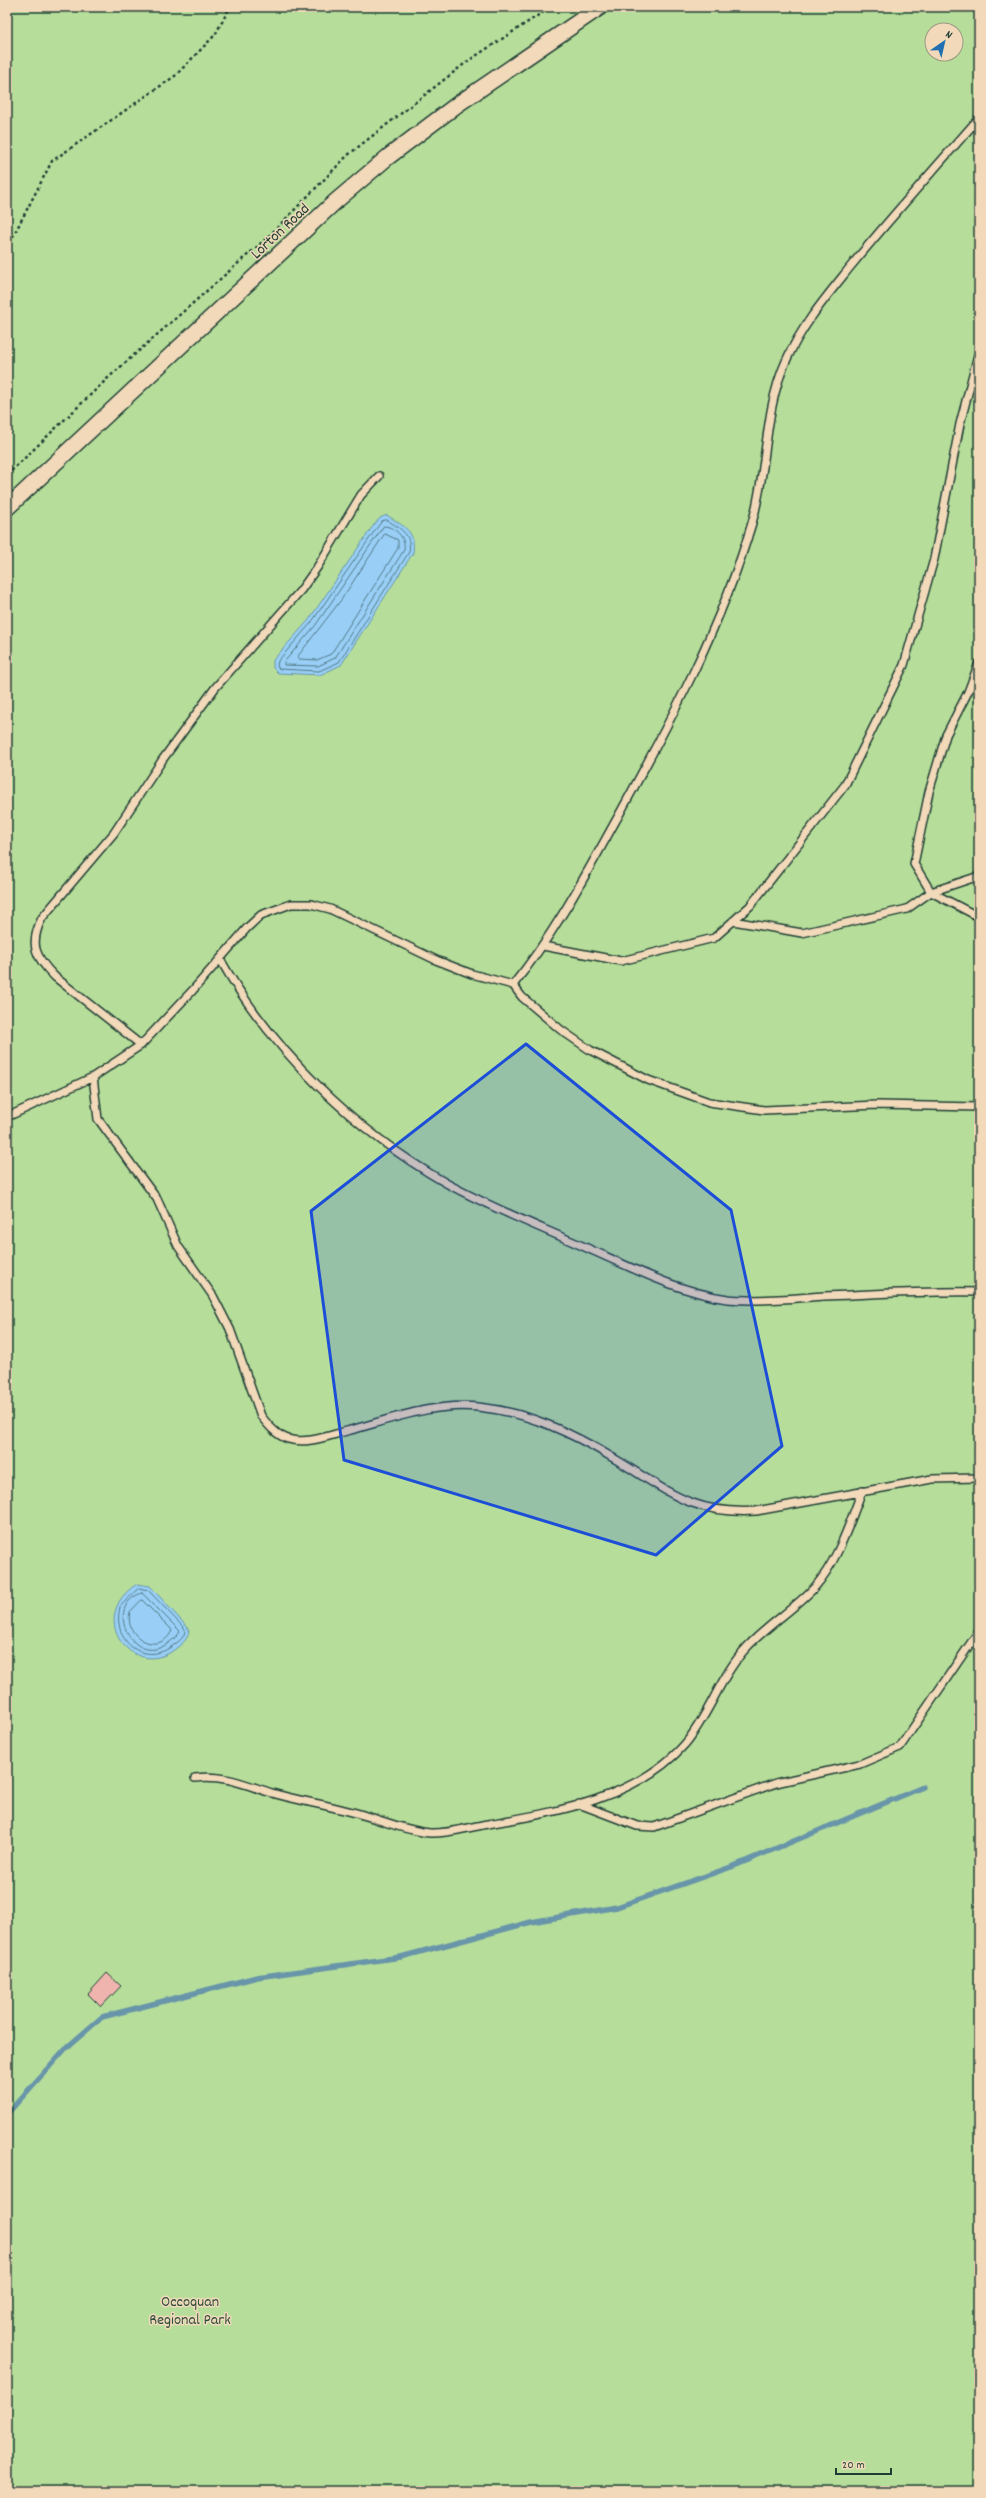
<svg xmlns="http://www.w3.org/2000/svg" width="986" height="2498" font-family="Dekko,sans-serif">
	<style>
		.green { fill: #b6de9a; stroke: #6a8e67; fill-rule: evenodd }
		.water { fill: #99cff7; stroke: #6895a9 }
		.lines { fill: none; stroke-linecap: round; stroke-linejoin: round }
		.shore { stroke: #507782; stroke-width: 1 }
		.stream { stroke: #6895a9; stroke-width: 5.5 }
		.building { fill: #f0b4af; stroke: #1f3d34 }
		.lane-casing { stroke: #1f3d34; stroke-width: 10 }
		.street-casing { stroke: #1f3d34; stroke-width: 18 }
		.path { stroke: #1f3d34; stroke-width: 2.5; stroke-dasharray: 3 3; stroke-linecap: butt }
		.lane { stroke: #f1d9b9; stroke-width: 7 }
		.street { stroke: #f1d9b9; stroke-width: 15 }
		.marked { fill: #1d4ed8; fill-opacity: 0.2; stroke: #1d4ed8; stroke-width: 3; stroke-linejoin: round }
		.labels { text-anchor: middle; stroke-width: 3; stroke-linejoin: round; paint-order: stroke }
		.street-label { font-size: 16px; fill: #1f3d34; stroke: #f1d9b9 }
		.park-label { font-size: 16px; fill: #2e4d3e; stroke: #f1d9b9 }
	</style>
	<rect width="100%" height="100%" fill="#f1d9b9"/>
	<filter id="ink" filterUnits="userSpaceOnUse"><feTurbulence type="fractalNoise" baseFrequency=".025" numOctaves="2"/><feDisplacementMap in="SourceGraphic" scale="8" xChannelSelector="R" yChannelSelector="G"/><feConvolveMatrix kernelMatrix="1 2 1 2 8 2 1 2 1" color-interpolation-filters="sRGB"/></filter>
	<g filter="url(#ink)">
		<path class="green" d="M7 7H979V2491H7ZM932 30H956V54H932Z"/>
		<path class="water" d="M387 515C404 527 416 530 413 553L341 665 320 675 278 673 273 668V660L308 621 373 526 380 518Z
			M137 1584 150 1586 189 1629C189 1639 182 1644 174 1650 132 1680 85 1617 137 1584Z"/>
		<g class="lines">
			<path class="shore" d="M387 520C401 529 412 534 409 552L339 662 319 671 279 669 277 666 278 661 311 623 376 529 382 521Z
				M384 526C396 527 406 538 404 550L335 658 318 666 284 665V662L315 626Z
				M385 534 398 540V548L331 654 317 660 299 659 298 656 341 600Z
				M139 1588 148 1590 185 1629C185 1636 181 1640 175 1644 146 1668 111 1643 120 1607Z
				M142 1593 180 1631C178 1637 172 1640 167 1644 133 1668 102 1605 142 1593Z
				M142 1600 172 1630C162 1656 123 1640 130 1612Z"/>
			<path class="stream" d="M7 2114 65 2049 102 2017 257 1977 401 1957 531 1922 617 1907 734 1866 923 1787"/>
		</g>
		<path class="building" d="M107 1973 121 1986 101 2007 88 1994Z"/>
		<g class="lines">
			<defs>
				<path id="lane" d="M931 892 979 917
					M931 892 979 876
					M733 921 802 933 907 909 931 892 914 864 929 792 946 735 968 692 979 663
					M543 946 621 961 714 938 750 906 845 785 904 665 934 559 960 424 979 351
					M220 959C272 1051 355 1131 446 1183 491 1208 540 1227 587 1248 630 1267 681 1293 728 1299 759 1302 793 1298 825 1296 876 1294 927 1291 979 1292
					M513 985C556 932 586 874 619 815 670 722 722 625 752 523 768 470 763 412 786 361 802 325 827 296 851 266 892 216 936 167 979 118
					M141 1045 55 977C35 957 29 944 42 918L114 833 163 759 215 688 301 590 318 566 361 495 379 476
					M93 1077 98 1119 157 1199 178 1246 213 1296 230 1329 261 1416C268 1425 276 1435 288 1439 307 1445 330 1435 347 1431 389 1420 434 1402 478 1407 528 1412 572 1433 615 1459 667 1490 691 1515 756 1511L932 1479 979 1478
					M7 1117 93 1077 141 1045 193 990 247 928 261 915 291 904H311L330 909 436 960 472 974 513 985 522 997 561 1030 590 1050 648 1080 709 1102 764 1110 877 1105 979 1107
					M195 1778C223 1774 246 1785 272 1793 303 1802 335 1806 366 1816 387 1822 407 1831 430 1833 448 1834 469 1827 488 1824 556 1812 637 1799 685 1744 710 1714 721 1674 748 1646 768 1625 794 1609 814 1588 838 1561 849 1524 862 1491
					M579 1804 637 1826 654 1827 776 1783 860 1764 900 1747 979 1631"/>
				<path id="street" d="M7 508 336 201 388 157 458 104 600 7"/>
			</defs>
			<use href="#lane" class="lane-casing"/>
			<use href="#street" class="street-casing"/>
			<path class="path" d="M7 248 52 161 175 76 215 35 230 7
				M7 475 108 378 269 236 348 155 468 61 551 7"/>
			<use href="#lane" class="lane"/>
			<use href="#street" class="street"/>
		</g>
	</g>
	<path class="marked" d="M526 1044 731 1210 782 1446 656 1555 344 1460 311 1211Z"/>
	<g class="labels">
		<g class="street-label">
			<text transform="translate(279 230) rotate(-43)" y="6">Lorton Road</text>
		</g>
		<g class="park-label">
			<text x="190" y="2306">Occoquan<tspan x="190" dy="18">Regional Park</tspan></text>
		</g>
	</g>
	<rect width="986" height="2498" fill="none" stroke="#f1d9b9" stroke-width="24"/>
	<rect x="12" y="12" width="962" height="2474" fill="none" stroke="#1f3d34" stroke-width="1.5" filter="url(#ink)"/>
	<g transform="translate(944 42) rotate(34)"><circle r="19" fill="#f1d9b9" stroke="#9d9b84"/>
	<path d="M0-3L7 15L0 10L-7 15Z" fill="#1f6fb2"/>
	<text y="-6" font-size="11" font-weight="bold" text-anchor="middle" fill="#1f3d34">N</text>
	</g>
	<path d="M836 2468v6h55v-6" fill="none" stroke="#1f3d34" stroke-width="2"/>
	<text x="842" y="2468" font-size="12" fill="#1f3d34" stroke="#f1d9b9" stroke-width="3" paint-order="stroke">20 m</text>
</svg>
